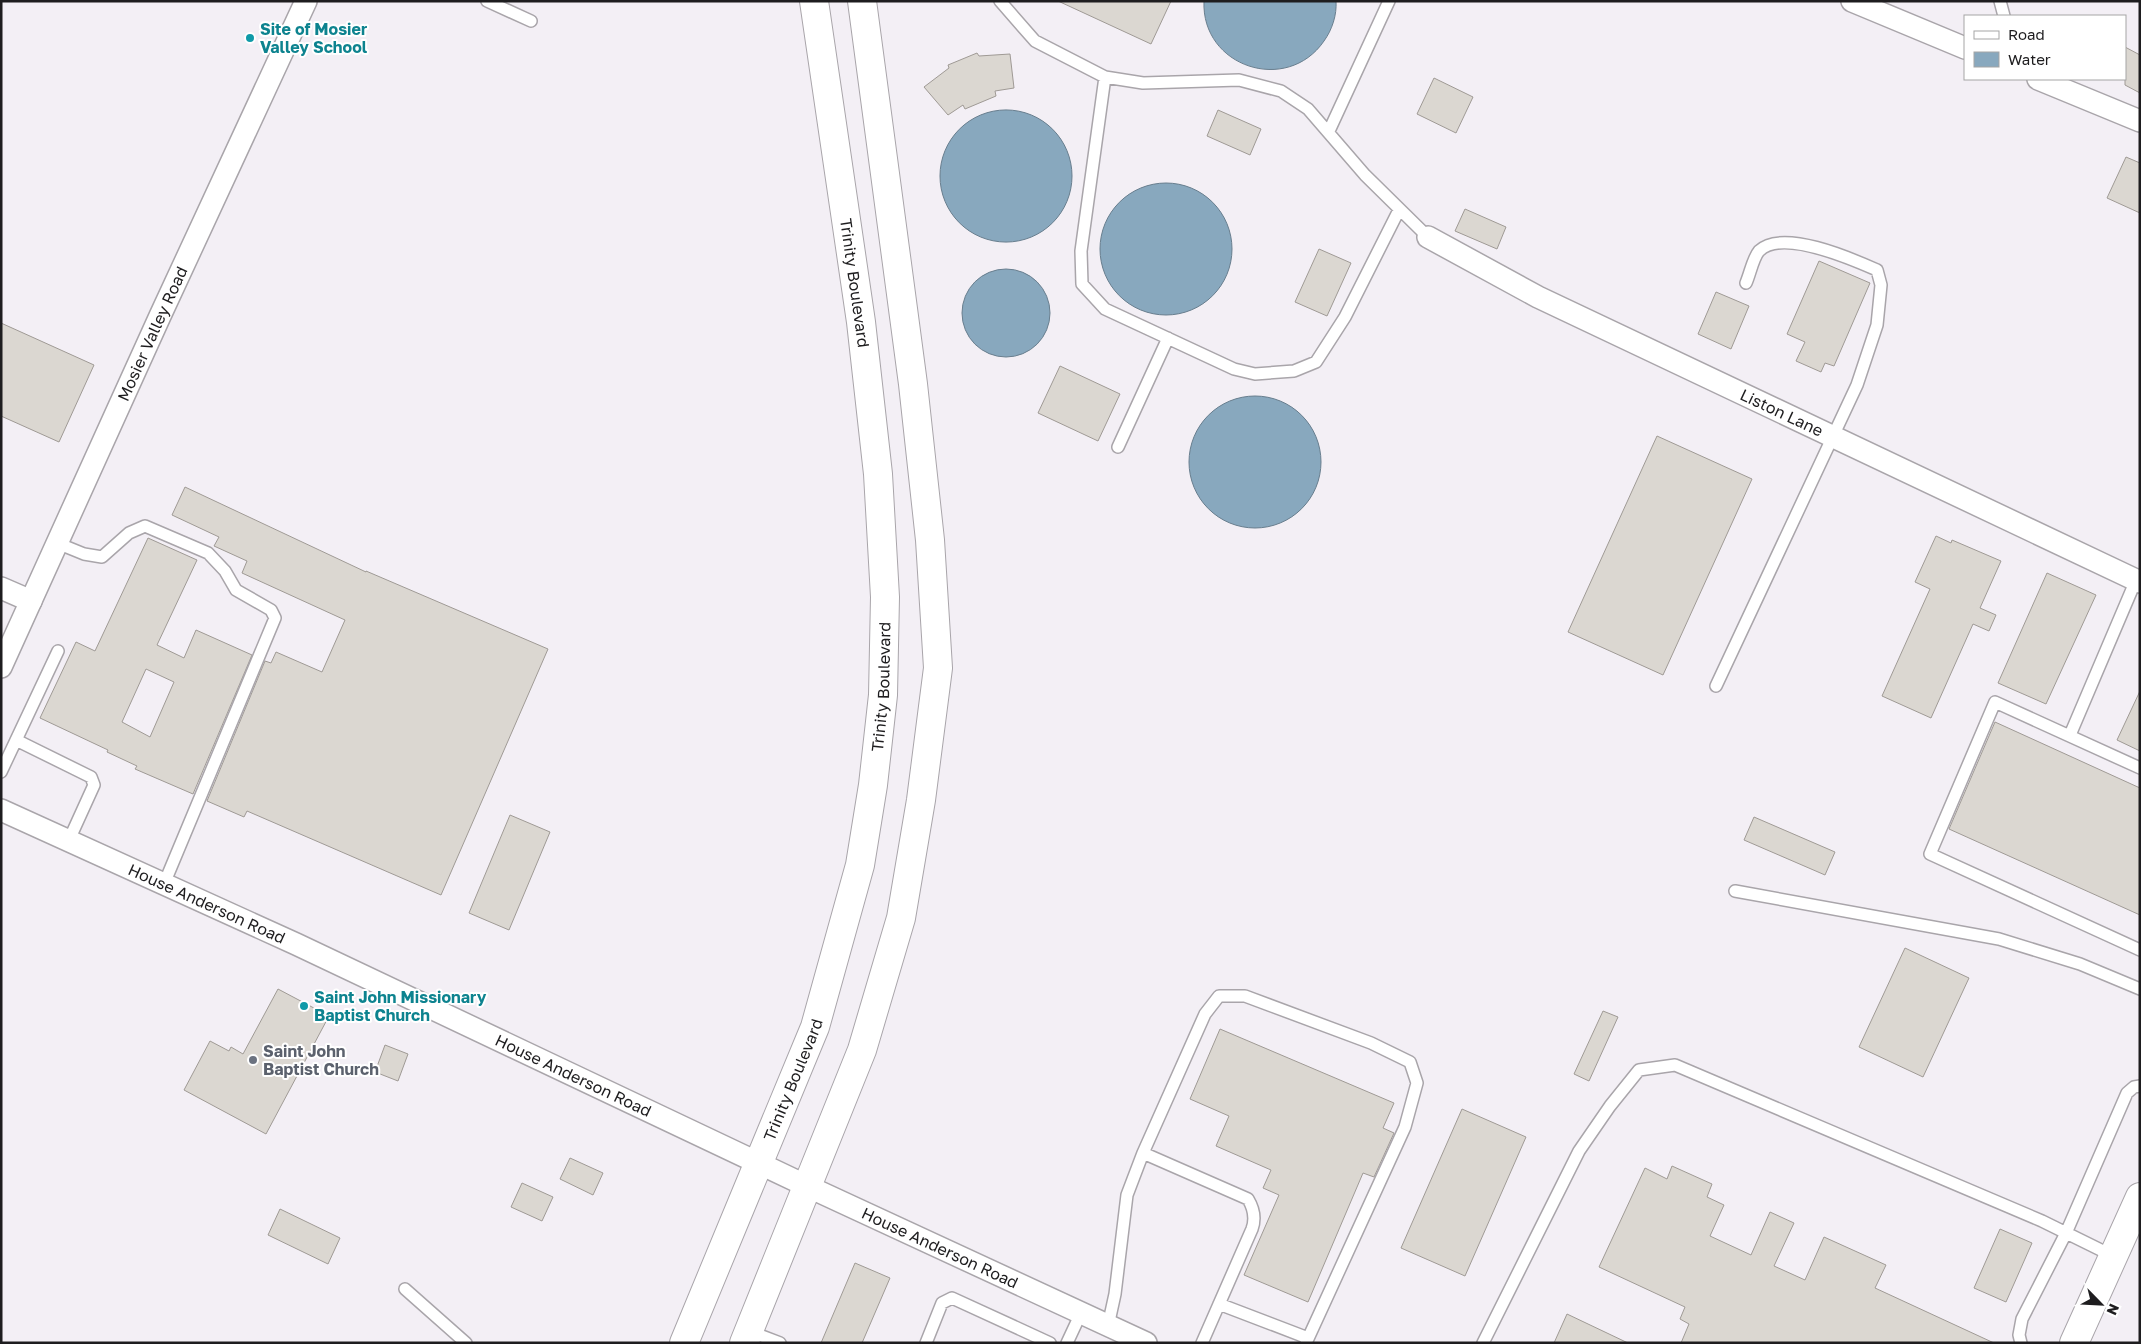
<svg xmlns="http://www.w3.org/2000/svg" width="2141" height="1344" font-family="'Golos Text',sans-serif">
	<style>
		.water { fill: #88a8be; stroke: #687e8e }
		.building { fill: #dbd7d1; stroke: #9f9a95; fill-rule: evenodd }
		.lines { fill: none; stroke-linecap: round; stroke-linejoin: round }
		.lane-casing { stroke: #a9a5aa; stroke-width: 14 }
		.street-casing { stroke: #a9a5aa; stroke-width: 24 }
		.secondary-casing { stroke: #a9a5aa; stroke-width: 30 }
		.lane { stroke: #fff; stroke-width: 11 }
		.street { stroke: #fff; stroke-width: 21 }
		.secondary { stroke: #fff; stroke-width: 28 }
		.culture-dot { fill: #0f9aa8; stroke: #fff; stroke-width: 2 }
		.worship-dot { fill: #6b7280; stroke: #fff; stroke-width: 2 }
		.labels { text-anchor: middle; stroke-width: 4; stroke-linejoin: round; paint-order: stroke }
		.culture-label { font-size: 16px; font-weight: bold; fill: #0d838f; stroke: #fff; text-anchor: start }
		.street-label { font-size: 16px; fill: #1e1d1f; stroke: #fff }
		.worship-label { font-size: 16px; font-weight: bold; fill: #5b616d; stroke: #fff; text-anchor: start }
	</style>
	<rect width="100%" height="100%" fill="#f3eff5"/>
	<path class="water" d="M1204 1H1336C1337 15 1332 30 1324 41 1287 95 1201 67 1204 1Z
		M940 176a66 66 0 1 1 132 0a66 66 0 1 1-132 0Z
		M1100 249a66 66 0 1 1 132 0a66 66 0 1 1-132 0Z
		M962 313a44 44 0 1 1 88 0a44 44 0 1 1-88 0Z
		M1189 462a66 66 0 1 1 132 0a66 66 0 1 1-132 0Z"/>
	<path class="building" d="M1058 1H1171L1151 44Z
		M2125 47 2140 55V93L2125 85Z
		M977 53 979 56 1010 54 1014 88 995 91 996 96 965 109 963 105 948 115 924 87 949 68 948 65Z
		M1434 78 1473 97 1456 133 1417 114Z
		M1218 110 1261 129 1250 155 1207 136Z
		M2126 157 2140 163V213L2107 198Z
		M1465 209 1506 227 1497 249 1455 231Z
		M1319 249 1351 263 1327 316 1295 302Z
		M1819 261 1870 283 1834 366 1825 363 1821 372 1796 361 1805 342 1787 334Z
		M1716 292 1749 306 1731 349 1698 334Z
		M1 323 94 365 59 442 1 416Z
		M1060 366 1120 394 1098 441 1038 413Z
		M1657 436 1752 479 1663 675 1568 632Z
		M185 487 366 572V571L548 649 441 895 247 811 244 817 207 801 265 661 271 663 276 652 322 672 345 620 242 573 247 561 214 546 219 537 172 515Z
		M1936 536 1951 543 1952 540 2001 561 1980 608 1996 615 1989 631 1973 624 1931 718 1882 696 1930 589 1915 582Z
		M148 538 197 560 157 645 184 658 196 630 252 655 193 794 135 769 137 766 107 752 108 750 40 718 76 642 95 651ZM146 669 174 682 150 737 122 722Z
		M2047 573 2096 595 2046 704 1998 683Z
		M2140 691V751L2117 740Z
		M1995 722 2140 788V915L1949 829Z
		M510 815 550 832 509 930 469 913Z
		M1754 817 1835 852 1825 875 1744 840Z
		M1905 948 1969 978 1923 1077 1859 1047Z
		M278 989 329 1016 266 1134 184 1090 210 1041 229 1051 231 1047 243 1054Z
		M1603 1011 1618 1017 1589 1081 1574 1074Z
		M1220 1029 1394 1103 1383 1128 1394 1133 1374 1177 1363 1173 1308 1302 1244 1275 1279 1195 1263 1188 1271 1170 1216 1146 1229 1116 1190 1099Z
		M385 1045 408 1054 398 1081 375 1072Z
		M1462 1109 1526 1137 1465 1276 1401 1248Z
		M570 1158 603 1173 593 1195 560 1179Z
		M1672 1166 1712 1184 1707 1197 1724 1205 1710 1236 1751 1255 1770 1212 1794 1223 1774 1266 1805 1280 1824 1237 1886 1265 1875 1288 1994 1343H1681L1689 1324 1680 1319 1685 1307 1599 1267 1645 1168 1667 1179Z
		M522 1183 553 1197 542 1221 511 1207Z
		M280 1209 340 1238 328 1264 268 1235Z
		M2000 1229 2032 1243 2006 1302 1974 1288Z
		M855 1263 890 1278 862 1343H821Z
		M1567 1314 1628 1343H1554Z"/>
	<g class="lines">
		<defs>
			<path id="lane" d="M487 1 531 21
				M1000 1 1035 41 1105 77 1143 83 1239 80 1281 91 1308 109 1365 175 1428 237
				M2000 1 2004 16
				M1105 77 1081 251 1082 284 1105 309 1234 369 1255 374 1294 371 1316 362 1345 317 1399 210
				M1329 131 1389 1
				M1118 447 1168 338
				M57 543 84 554 102 557 129 533 145 526 208 553 225 571 236 590 271 610 275 618 164 884
				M1716 686 1857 385 1877 325 1881 285 1877 270C1852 259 1782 228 1759 251 1753 258 1750 274 1746 283
				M2070 735 2136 580
				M16 740 91 777 94 785 69 840
				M2140 768 1995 702 1930 854 2140 950
				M1 772 58 651
				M1735 891 1999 939 2080 964 2140 989
				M1143 1153 1248 1199C1254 1209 1256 1218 1252 1229L1202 1343
				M405 1289 466 1343
				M1219 1304 1308 1338
				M1108 1326 1115 1294 1127 1195 1143 1153 1205 1014 1219 996H1245L1371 1043 1410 1062 1417 1083 1405 1127 1306 1343
				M749 1331 780 1343
				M926 1343 942 1303 952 1298 1050 1343
				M1067 1343 1081 1313
				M1483 1343 1579 1151 1610 1106 1639 1070 1675 1065 2042 1221 2113 1256
				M2021 1343 2019 1335 2022 1319 2066 1233 2127 1093 2134 1087 2140 1086"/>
			<g id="street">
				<path d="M1852 1 1965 48"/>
				<path d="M2038 79 2140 121"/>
				<path id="s1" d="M1428 237 1538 297 2140 582"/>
				<path d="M1 588 31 601"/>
				<path id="s2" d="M1 667 160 316 306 1"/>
				<path id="s3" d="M1 810 296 944 809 1187 1146 1343"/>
			</g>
			<g id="secondary">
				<path id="s4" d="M684 1343 815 1027 860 865 873 785 883 695 885 597 878 474 861 322 814 1"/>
				<path d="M744 1343 862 1050 901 918 921 800 938 668 930 540 913 384 862 1"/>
				<path d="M2074 1343 2140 1197"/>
			</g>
		</defs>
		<use href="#lane" class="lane-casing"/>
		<use href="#street" class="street-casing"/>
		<use href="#secondary" class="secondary-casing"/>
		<use href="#lane" class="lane"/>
		<use href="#street" class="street"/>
		<use href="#secondary" class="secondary"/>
	</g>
	<g class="culture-dot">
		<circle cx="250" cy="38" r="5"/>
		<circle cx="304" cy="1006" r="5"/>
	</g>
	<circle class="worship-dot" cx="253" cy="1060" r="5"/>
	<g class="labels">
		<g class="culture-label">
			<text x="260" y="35">Site of Mosier<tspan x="260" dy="18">Valley School</tspan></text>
			<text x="314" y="1003">Saint John Missionary<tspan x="314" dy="18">Baptist Church</tspan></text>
		</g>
		<g class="street-label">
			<text transform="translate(855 283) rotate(82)" y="6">Trinity Boulevard</text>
			<text dy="6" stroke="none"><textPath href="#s2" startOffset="366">Mosier Valley Road</textPath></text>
			<text dy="6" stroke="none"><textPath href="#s1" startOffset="395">Liston Lane</textPath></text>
			<text dy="6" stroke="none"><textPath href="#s4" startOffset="690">Trinity Boulevard</textPath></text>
			<text dy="6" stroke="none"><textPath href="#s3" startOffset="226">House Anderson Road</textPath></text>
			<text dy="6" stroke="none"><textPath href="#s3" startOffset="631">House Anderson Road</textPath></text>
			<text dy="6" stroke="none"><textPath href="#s4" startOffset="285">Trinity Boulevard</textPath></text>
			<text dy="6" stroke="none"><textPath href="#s3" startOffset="1036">House Anderson Road</textPath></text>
		</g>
		<g class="worship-label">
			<text x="263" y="1057">Saint John<tspan x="263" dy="18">Baptist Church</tspan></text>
		</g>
	</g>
	<rect width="2141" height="1344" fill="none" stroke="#1e1d1f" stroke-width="5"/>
	<rect x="1964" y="15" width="162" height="65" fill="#ffffff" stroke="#a5a5a5"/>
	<rect x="1974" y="31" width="25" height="8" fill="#ffffff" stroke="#a5a5a5"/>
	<text x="2008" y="40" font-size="15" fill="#1e1d1f">Road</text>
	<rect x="1974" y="52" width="25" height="15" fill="#88a8be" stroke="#a5a5a5"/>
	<text x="2008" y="65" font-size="15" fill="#1e1d1f">Water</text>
	<g transform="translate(2101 1304) rotate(114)" stroke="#ffffff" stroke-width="4" paint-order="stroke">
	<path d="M0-4L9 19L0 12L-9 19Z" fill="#1e1d1f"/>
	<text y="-8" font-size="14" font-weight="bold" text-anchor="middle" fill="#1e1d1f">N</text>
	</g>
</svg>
